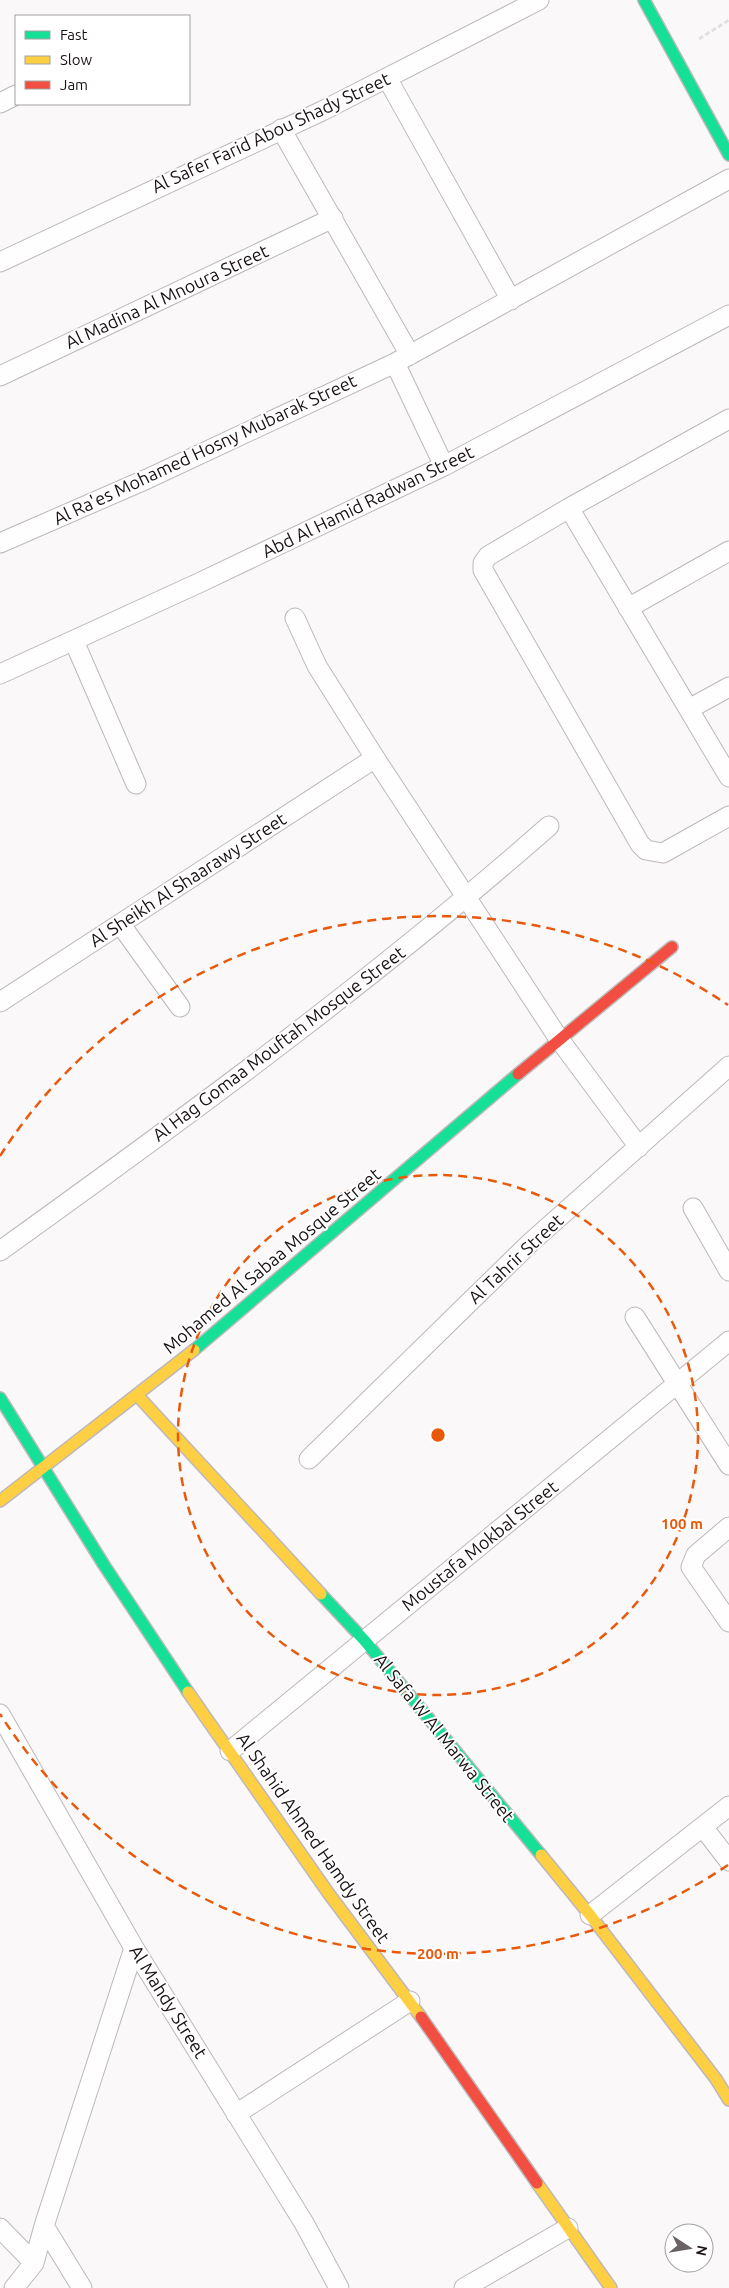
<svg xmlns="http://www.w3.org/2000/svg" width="729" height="2288" font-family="Ubuntu,sans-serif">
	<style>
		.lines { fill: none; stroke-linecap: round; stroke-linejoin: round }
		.street-casing { stroke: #bdb8b9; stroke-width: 21 }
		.fast-casing { stroke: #bdb8b9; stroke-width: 14 }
		.slow-casing { stroke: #bdb8b9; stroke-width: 14 }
		.jam-casing { stroke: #bdb8b9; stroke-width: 14 }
		.path { stroke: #e2e1e1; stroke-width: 3; stroke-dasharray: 5 2.5; stroke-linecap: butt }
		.street { stroke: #fefefe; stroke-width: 19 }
		.fast { stroke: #16e098; stroke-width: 11 }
		.slow { stroke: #ffcf43; stroke-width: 11 }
		.jam { stroke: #f24e42; stroke-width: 11 }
		.ring { fill: none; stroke: #e8590c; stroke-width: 2.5; stroke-dasharray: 9 6 }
		.labels { text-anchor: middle; stroke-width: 4; stroke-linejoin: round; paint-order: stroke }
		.street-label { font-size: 18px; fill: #1a1113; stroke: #fff }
		.centre { fill: #e8590c; stroke: #fff; stroke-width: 2.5 }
		.ring-label { font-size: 15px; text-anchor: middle; font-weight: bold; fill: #e8590c; stroke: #fff; stroke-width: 4; stroke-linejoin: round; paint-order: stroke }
	</style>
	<rect width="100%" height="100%" fill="#fbf8f9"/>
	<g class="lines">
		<defs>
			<path id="street" d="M387 78 511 300
				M0 103 16 95
				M281 129 410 355
				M0 262 322 111 539 0
				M395 363 444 466
				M0 376 333 218
				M729 419 569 508 488 556 483 563V570L640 844 646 850 663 853 729 816
				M569 508 729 777
				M0 543 147 479 395 363 729 179
				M628 608 729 551
				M295 618 317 666 375 758 559 1039 639 1147
				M74 641 136 784
				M0 674 201 582 444 466 729 315
				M689 709 729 687
				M121 925 180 1007
				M0 1002 375 758
				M693 1208 729 1271
				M0 1251C188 1116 375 979 549 826
				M635 1317 729 1465
				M309 1459 530 1243 729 1066
				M729 1527 696 1555 691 1567 729 1622
				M0 1714 134 1948 304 2223 339 2288
				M230 1751 729 1341
				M703 1827 729 1861
				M590 1915 729 1806
				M236 2114 410 2001
				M44 2226 82 2288
				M0 2228 34 2263
				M14 2288 34 2263 44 2226 134 1948
				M464 2288 568 2228"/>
			<path id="fast" d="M644 0 729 155
				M194 1350 518 1074
				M0 1398 104 1565 188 1692
				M321 1594 365 1641 541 1855"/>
			<path id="slow" d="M137 1395 321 1594
				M0 1501 194 1350
				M188 1692 329 1894 421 2017
				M541 1855 590 1915 716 2079 729 2100
				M537 2183 611 2288"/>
			<path id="jam" d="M518 1074 672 947
				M421 2017 537 2183"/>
		</defs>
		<use href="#street" class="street-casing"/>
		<use href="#fast" class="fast-casing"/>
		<use href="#slow" class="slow-casing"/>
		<use href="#jam" class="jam-casing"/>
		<path class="path" d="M699 39 729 20"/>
		<use href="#street" class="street"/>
		<use href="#fast" class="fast"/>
		<use href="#slow" class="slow"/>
		<use href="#jam" class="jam"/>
	</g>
	<g class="ring">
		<circle cx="438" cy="1435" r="260"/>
		<path d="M728 1865A519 519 0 0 1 0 1714M0 1156A519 519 0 0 1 728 1005"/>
	</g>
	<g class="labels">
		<g class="street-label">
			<text transform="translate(271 133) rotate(-25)" y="6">Al Safer Farid Abou Shady Street</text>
			<text transform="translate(167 297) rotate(-25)" y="6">Al Madina Al Mnoura Street</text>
			<text transform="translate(205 450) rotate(-25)" y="6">Al Ra'es Mohamed Hosny Mubarak Street</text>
			<text transform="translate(368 502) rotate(-26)" y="6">Abd Al Hamid Radwan Street</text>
			<text transform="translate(188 880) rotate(-33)" y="6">Al Sheikh Al Shaarawy Street</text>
			<text transform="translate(279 1044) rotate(-37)" y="6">Al Hag Gomaa Mouftah Mosque Street</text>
			<text transform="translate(516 1259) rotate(-43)" y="6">Al Tahrir Street</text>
			<text transform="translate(272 1261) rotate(-40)" y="6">Mohamed Al Sabaa Mosque Street</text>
			<text transform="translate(480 1546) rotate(-39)" y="6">Moustafa Mokbal Street</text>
			<text transform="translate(444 1738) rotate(51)" y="6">Al Safa W Al Marwa Street</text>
			<text transform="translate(313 1838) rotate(55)" y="6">Al Shahid Ahmed Hamdy Street</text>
			<text transform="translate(168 2002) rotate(58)" y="6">Al Mahdy Street</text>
		</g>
	</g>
	<circle cx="438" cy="1435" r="8" class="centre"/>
	<g class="ring-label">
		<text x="682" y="1529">100 m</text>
		<text x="438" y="1959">200 m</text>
	</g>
	<rect x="15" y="15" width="175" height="90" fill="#ffffff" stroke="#a3a0a1"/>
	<rect x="25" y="31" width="25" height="8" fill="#16e098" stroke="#a3a0a1"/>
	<text x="60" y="40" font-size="15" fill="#1a1113">Fast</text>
	<rect x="25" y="56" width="25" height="8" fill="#ffcf43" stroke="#a3a0a1"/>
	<text x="60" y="65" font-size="15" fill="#1a1113">Slow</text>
	<rect x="25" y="81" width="25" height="8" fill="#f24e42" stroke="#a3a0a1"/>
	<text x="60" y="90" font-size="15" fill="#1a1113">Jam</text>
	<g transform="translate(689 2248) rotate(102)"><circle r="24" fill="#ffffff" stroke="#a3a0a1"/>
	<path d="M0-4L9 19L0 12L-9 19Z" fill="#696264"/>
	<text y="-8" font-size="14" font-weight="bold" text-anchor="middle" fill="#1a1113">N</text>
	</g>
</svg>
